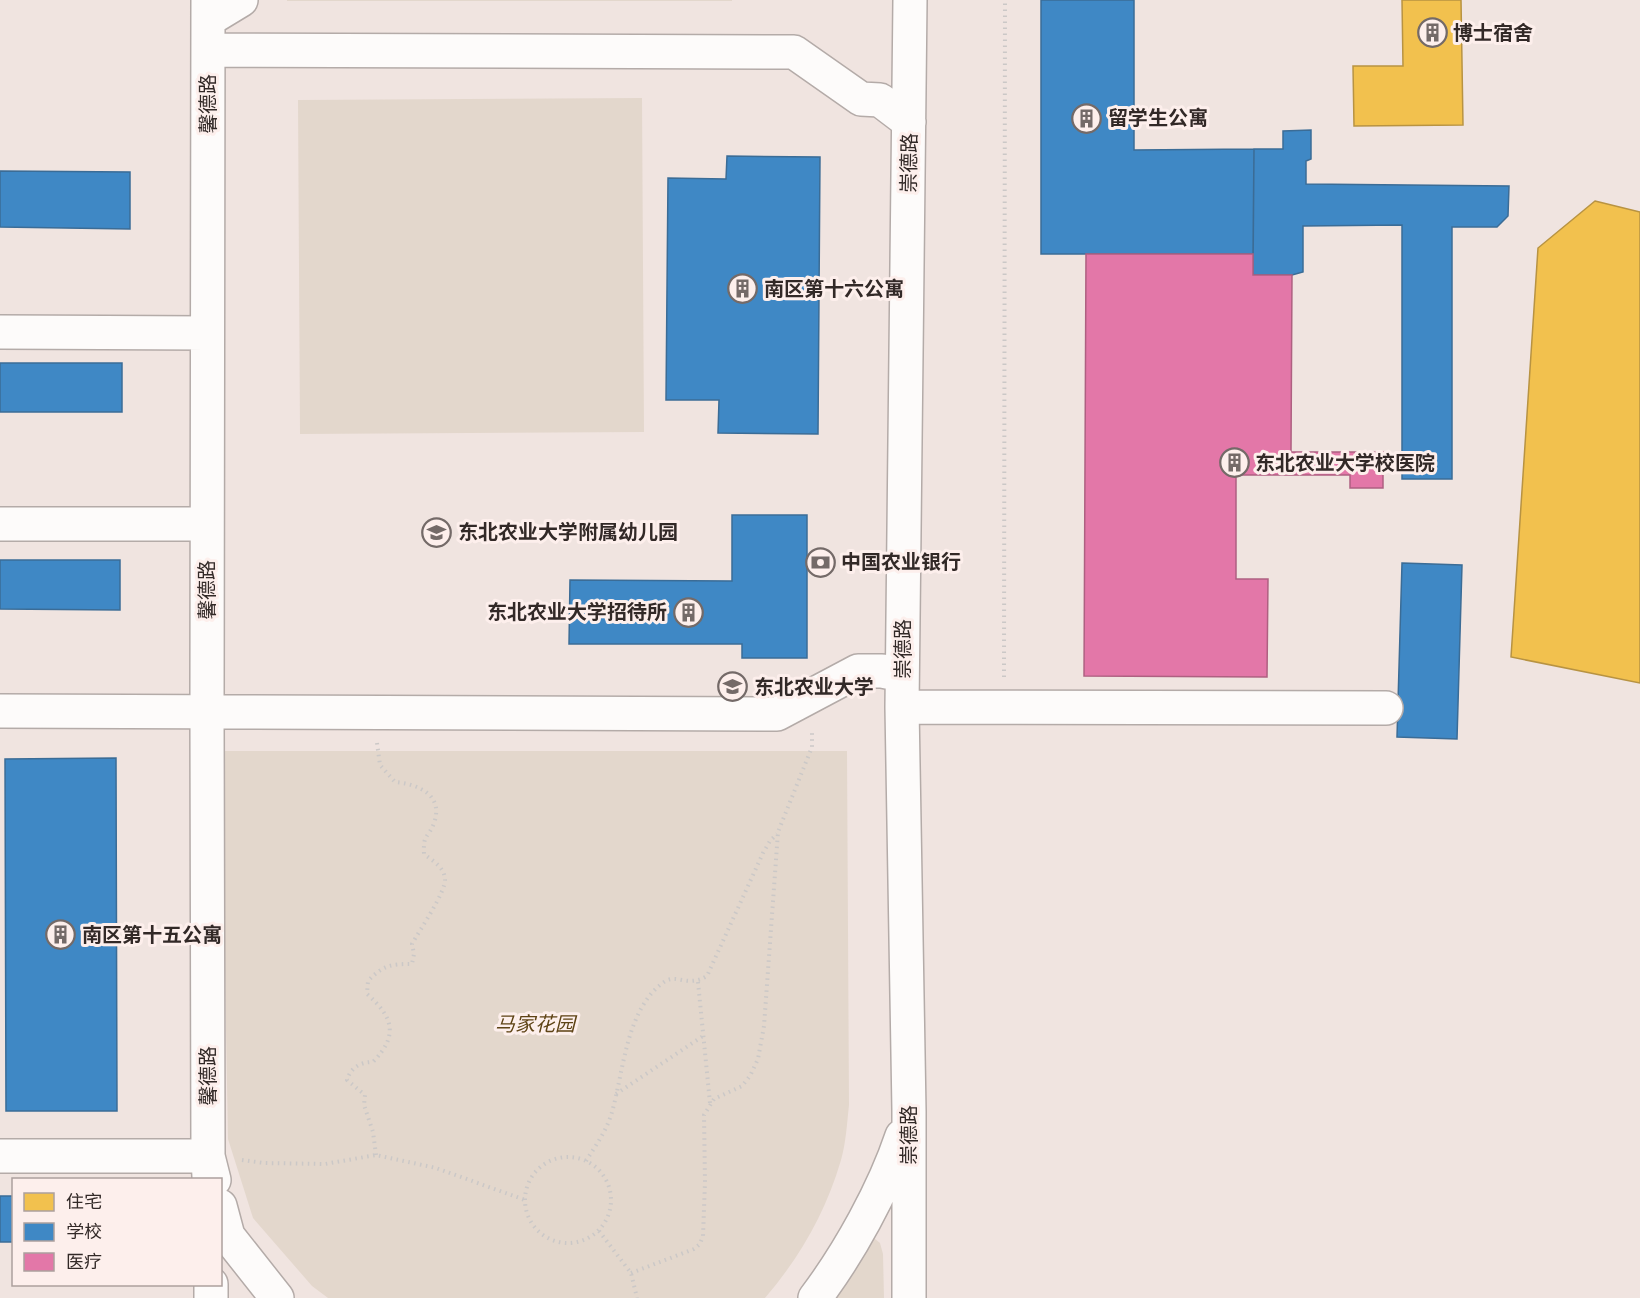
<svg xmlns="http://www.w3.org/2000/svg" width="1640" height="1298" font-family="Lora,'Noto Sans SC',serif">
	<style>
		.green { fill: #e3d7cc }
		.homes { fill: #f2c14e; stroke: #b89342; stroke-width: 1.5 }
		.schools { fill: #3f88c5; stroke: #3b6c96; stroke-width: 1.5 }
		.health { fill: #e377a8; stroke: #ae6081; stroke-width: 1.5 }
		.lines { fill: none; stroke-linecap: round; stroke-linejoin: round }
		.minor-casing { stroke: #b4aba8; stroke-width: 36 }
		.path { stroke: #cbc8c7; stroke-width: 4; stroke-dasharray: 1.5 4.5; stroke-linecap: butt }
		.minor { stroke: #fdfbfa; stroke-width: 33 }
		.labels { text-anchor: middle; stroke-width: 6; stroke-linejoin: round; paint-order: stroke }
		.poi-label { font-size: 20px; font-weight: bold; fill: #322927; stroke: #fdefec; text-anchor: start }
		.street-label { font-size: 20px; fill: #322927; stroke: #fdefec }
		.park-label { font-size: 20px; font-style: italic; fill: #5e4315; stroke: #fdefec }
	</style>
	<rect width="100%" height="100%" fill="#f0e4e0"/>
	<path class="green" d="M287 0H732V1H287Z
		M642 98 644 432 300 434 298 100Z
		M221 751H847L849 1105C847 1123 846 1143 841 1160 826 1212 800 1257 765 1298H328L312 1286 253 1218 228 1139Z
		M870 1235 880 1243 883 1254 884 1298H825Z"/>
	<path class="homes" d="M1402 0H1461L1463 125 1354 126 1353 66H1403Z
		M1595 201 1640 212V683L1511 657 1538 248Z"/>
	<path class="schools" d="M1041 0H1134V150L1254 149 1253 254H1041Z
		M1311 130V159L1306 161V184L1509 186 1508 216 1497 227H1452V479H1402V225L1303 226V272L1292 275H1253L1254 149H1283V131Z
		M727 156 820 157 818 434 718 433 719 400H666L668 178 726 179Z
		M0 171 130 172V229L0 227Z
		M0 363H122V412H0Z
		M732 515H807V658H742V644H569L570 580 732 581Z
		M0 560H120V610L0 609Z
		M1402 563 1462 565 1457 739 1397 737Z
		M116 758 117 1111H6L5 759Z
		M0 1196H14V1242H0Z"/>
	<path class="health" d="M1086 254H1253V275H1292L1291 452H1383V488H1350V475H1236V579H1268L1267 677 1084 676Z"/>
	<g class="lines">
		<defs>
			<path id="minor" d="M208 0 207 712 208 1156 214 1180
				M208 20 241 0
				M208 50 794 52 861 99 880 100 909 122
				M0 332 207 333
				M0 524H207
				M902 707 1386 708
				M0 711 777 714 858 671H882L902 675
				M0 1156H208L209 1177
				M220 1206 228 1236 277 1298
				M211 1284V1298
				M815 1298C849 1253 884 1190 902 1136
				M909 1298V1111L902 707 910 0"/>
		</defs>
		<use href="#minor" class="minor-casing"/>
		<path class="path" d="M1004 677 1005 0
			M698 982 710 1103
			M616 1094 703 1036
			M376 1155 373 1132 364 1105 365 1095 347 1080C351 1067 361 1062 373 1062 399 1035 393 1017 367 994L368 981C383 965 391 964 412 964L414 954 412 944C419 931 446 892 445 879 444 867 433 861 424 854 423 833 428 839 434 823 444 795 418 784 395 782L380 765 377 743
			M525 1200a43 43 0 1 1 86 0a43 43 0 1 1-86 0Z
			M242 1160 264 1163 325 1164 376 1155 436 1168 525 1200
			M586 1161C596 1145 607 1130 612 1112 624 1070 626 1009 664 982 677 973 687 988 707 976L763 853 770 841 777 834
			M599 1231 631 1273 637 1298
			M631 1273 694 1249 700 1244 703 1236 705 1182 704 1115 714 1099 742 1086 750 1076 758 1059 764 1026 778 832 812 747V730"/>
		<use href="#minor" class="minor"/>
	</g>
	<defs>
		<symbol id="building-ring" viewBox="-11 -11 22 22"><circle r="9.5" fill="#fdefec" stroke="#746a68" stroke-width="1.5"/><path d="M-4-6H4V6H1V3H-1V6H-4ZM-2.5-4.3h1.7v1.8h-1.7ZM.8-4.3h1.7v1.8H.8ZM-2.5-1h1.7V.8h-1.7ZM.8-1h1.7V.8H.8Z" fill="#746a68"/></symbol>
		<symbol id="school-ring" viewBox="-11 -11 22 22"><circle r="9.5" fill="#fdefec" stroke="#746a68" stroke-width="1.5"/><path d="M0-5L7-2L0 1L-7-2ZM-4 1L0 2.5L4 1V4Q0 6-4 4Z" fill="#746a68"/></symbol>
		<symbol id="bank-ring" viewBox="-11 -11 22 22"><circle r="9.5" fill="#fdefec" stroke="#746a68" stroke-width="1.5"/><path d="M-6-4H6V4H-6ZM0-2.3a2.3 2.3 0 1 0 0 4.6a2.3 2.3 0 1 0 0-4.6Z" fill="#746a68"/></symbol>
		<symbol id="university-ring" viewBox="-11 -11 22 22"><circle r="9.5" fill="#fdefec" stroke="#746a68" stroke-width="1.5"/><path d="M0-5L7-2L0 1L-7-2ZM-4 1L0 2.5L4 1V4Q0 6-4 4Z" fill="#746a68"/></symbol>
	</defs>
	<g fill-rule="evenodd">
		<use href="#building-ring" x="1416" y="16" width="33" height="33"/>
		<use href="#building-ring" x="1070" y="102" width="33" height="33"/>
		<use href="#building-ring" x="726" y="272" width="33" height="33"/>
		<use href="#building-ring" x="1218" y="446" width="33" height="33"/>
		<use href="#school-ring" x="420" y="516" width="33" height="33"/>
		<use href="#bank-ring" x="804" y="546" width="33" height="33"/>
		<use href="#building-ring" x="672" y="596" width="33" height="33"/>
		<use href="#university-ring" x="716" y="670" width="33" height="33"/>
		<use href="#building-ring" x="44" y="918" width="33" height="33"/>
	</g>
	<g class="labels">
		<g class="poi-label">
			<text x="1453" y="40">博士宿舍</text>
			<text x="1108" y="125">留学生公寓</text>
			<text x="764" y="296">南区第十六公寓</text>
			<text x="1255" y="470">东北农业大学校医院</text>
			<text x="458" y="539">东北农业大学附属幼儿园</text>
			<text x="841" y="569">中国农业银行</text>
			<text x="667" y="619" text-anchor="end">东北农业大学招待所</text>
			<text x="754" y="694">东北农业大学</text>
			<text x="82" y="942">南区第十五公寓</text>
		</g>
		<g class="street-label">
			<text transform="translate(208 104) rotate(-90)" y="7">馨德路</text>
			<text transform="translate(909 163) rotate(-89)" y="7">崇德路</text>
			<text transform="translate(207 590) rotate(-90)" y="7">馨德路</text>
			<text transform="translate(903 649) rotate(-90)" y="7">崇德路</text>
			<text transform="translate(208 1076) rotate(-90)" y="7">馨德路</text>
			<text transform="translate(909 1135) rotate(-90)" y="7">崇德路</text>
		</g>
		<g class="park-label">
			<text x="535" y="1031">马家花园</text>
		</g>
	</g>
	<rect x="12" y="1178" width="210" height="108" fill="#fdefec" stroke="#aca09d" stroke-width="1.5"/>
	<rect x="24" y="1193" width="30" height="18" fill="#f2c14e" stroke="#aca09d" stroke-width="1.5"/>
	<text x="66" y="1208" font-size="18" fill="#322927">住宅</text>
	<rect x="24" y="1223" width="30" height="18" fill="#3f88c5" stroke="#aca09d" stroke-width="1.5"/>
	<text x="66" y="1238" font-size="18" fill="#322927">学校</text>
	<rect x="24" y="1253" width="30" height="18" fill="#e377a8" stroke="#aca09d" stroke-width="1.5"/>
	<text x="66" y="1268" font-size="18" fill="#322927">医疗</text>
</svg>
